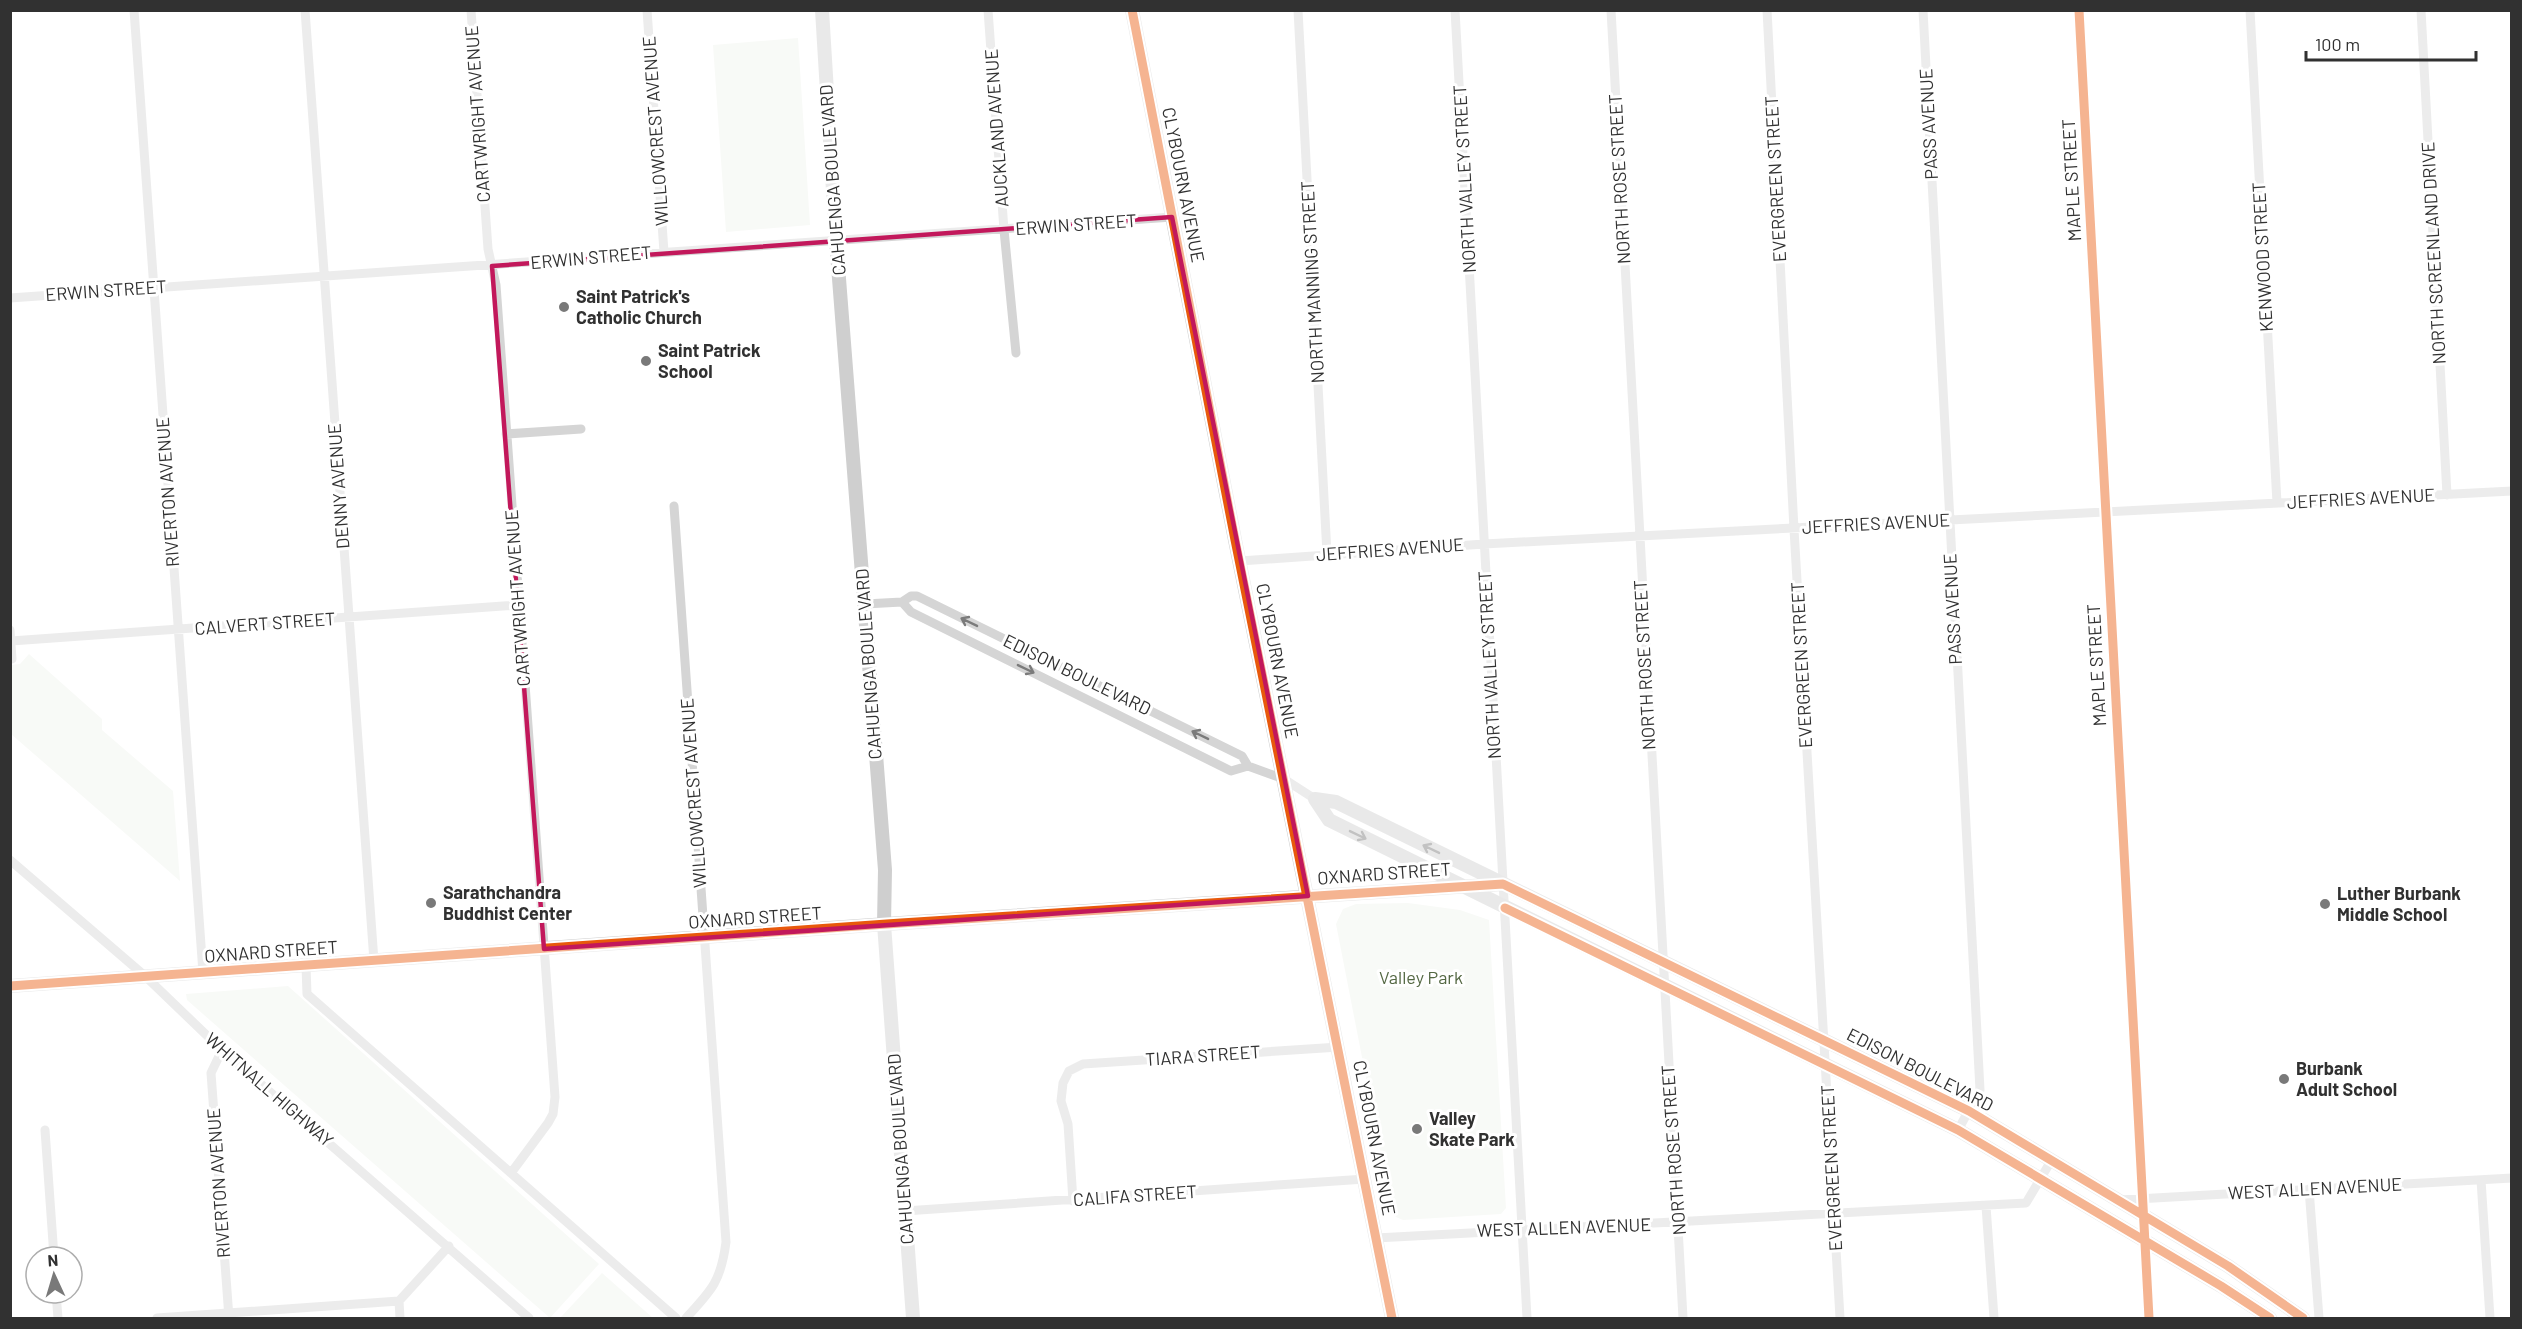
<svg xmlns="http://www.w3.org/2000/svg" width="2522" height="1329" font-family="Barlow,sans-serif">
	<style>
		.green { fill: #f0f3ed }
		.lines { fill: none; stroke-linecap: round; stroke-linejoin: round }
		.minor { stroke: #d5d5d5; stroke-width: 9 }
		.secondary { stroke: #cfcfcf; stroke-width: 14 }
		.cycleway-casing { stroke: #fff; stroke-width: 13 }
		.cycleway { stroke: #e8590c; stroke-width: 9 }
		.oneway { stroke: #7b7b7b }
		.oneway2 { stroke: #787878 }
		.marked { fill: none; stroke: #c2185b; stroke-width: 4.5; stroke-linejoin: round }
		.poi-dot { fill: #797979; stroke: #fff; stroke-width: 2 }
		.labels { text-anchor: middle; stroke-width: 6; stroke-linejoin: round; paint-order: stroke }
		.street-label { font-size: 18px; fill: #313131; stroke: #fff }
		.poi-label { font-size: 18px; font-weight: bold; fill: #313131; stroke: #fff; text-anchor: start }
		.park-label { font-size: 18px; fill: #546843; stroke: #fff }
	</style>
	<rect width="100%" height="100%" fill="#fff"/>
	<path class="green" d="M798 38 810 225 726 232 713 45Z
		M29 654 102 719V730L173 791 180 881 11 734V665L20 664Z
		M1408 903 1460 910 1489 920 1506 1208 1501 1214 1403 1220 1396 1217 1392 1211 1336 924 1343 909 1356 904Z
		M288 986 599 1264 550 1318 187 1000 186 994Z
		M602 1273 653 1318H560Z"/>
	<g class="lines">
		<path class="minor" d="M134 10 203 973
			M305 10 374 961
			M471 10 488 249 496 285 555 1097 553 1114 548 1123 511 1173
			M647 10 664 252
			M988 10 1004 230 1016 353
			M1298 10 1327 554
			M1455 10 1527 1318
			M1611 10 1683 1318
			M1767 10 1794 529 1840 1318
			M1923 10 1980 1090 1958 1130
			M2079 10 2149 1318
			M2250 10 2277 503
			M2421 10 2447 495
			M10 298 1172 217
			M506 434 581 429
			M674 506 726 1242C721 1281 712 1290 686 1318
			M1240 561 1484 544 2512 491
			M902 602 911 612 1231 771 1248 766
			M865 604 902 602 911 596H917L1242 756 1248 766 1284 779 1315 799
			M10 630 12 659
			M11 641 518 605
			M10 860 145 976 222 1050 529 1318
			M306 966 307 994 676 1318
			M222 1050 211 1073 229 1318
			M45 1130 54 1257
			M2481 1180 2490 1318
			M2309 1189 2319 1318
			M2119 1200 2512 1178
			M1073 1201 1068 1124 1061 1101 1063 1083 1069 1071 1083 1064 1339 1047
			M1986 1206 1994 1318
			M905 1211 1365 1179
			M1376 1238 2026 1203 2051 1161
			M56 1293 58 1318
			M157 1318 399 1301
			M400 1318 399 1301 449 1246"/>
		<path class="secondary" d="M822 10 836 240 885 870 884 924 913 1318
			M1132 10 1235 540 1392 1318
			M1315 799 1336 802 1969 1111 2228 1266 2303 1318
			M1315 799 1329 820 1958 1130 2221 1286 2270 1318
			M10 986 901 923 1503 884"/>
		<defs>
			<path id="cycleway" d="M1132 10 1235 540 1392 1318
				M2079 10 2149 1318
				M1505 908 1958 1130 2221 1286 2270 1318
				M10 986 901 923 1503 884 1969 1111 2228 1266 2303 1318"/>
		</defs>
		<use href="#cycleway" class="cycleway-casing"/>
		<use href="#cycleway" class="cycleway"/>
	</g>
	<defs><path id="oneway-shaft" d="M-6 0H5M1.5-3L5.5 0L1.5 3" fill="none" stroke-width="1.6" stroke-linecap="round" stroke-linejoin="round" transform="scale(1.5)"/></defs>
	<g class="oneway">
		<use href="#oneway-shaft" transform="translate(969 622) rotate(-154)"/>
		<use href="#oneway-shaft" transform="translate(1026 669) rotate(26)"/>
		<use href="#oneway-shaft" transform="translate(1200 735) rotate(-154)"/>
	</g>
	<g class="oneway2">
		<use href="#oneway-shaft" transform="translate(1358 835) rotate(26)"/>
		<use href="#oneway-shaft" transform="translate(1431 849) rotate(-154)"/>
	</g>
	<path d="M0 0H2522V1329H0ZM1172 217 1308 896 544 949 492 266Z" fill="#fff" fill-opacity=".55" fill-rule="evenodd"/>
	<path class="marked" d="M1172 217 1308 896 544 949 492 266Z"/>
	<g class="poi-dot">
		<circle cx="564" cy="307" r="6"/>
		<circle cx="646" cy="361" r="6"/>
		<circle cx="431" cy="903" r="6"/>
		<circle cx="2325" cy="904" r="6"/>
		<circle cx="2284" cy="1079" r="6"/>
		<circle cx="1417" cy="1129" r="6"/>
	</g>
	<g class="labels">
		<g class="street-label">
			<text transform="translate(478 114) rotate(-94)" y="6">CARTWRIGHT AVENUE</text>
			<text transform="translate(1929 124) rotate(-93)" y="6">PASS AVENUE</text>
			<text transform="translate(997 128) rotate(-94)" y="6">AUCKLAND AVENUE</text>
			<text transform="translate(656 131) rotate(-94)" y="6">WILLOWCREST AVENUE</text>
			<text transform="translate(1465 179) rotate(-93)" y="6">NORTH VALLEY STREET</text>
			<text transform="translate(1620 179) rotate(-93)" y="6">NORTH ROSE STREET</text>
			<text transform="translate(1776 179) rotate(-93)" y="6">EVERGREEN STREET</text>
			<text transform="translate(833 180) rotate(-94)" y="6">CAHUENGA BOULEVARD</text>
			<text transform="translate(2072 180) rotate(-93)" y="6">MAPLE STREET</text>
			<text transform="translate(1183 185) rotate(79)" y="6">CLYBOURN AVENUE</text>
			<text transform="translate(1076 225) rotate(-4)" y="6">ERWIN STREET</text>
			<text transform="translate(2434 253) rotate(-93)" y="6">NORTH SCREENLAND DRIVE</text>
			<text transform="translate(2263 257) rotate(-93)" y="6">KENWOOD STREET</text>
			<text transform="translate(591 258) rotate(-5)" y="6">ERWIN STREET</text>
			<text transform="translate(1313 282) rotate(-93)" y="6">NORTH MANNING STREET</text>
			<text transform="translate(106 291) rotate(-4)" y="6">ERWIN STREET</text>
			<text transform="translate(339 486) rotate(-94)" y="6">DENNY AVENUE</text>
			<text transform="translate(168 492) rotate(-94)" y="6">RIVERTON AVENUE</text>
			<text transform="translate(2361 499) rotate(-3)" y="6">JEFFRIES AVENUE</text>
			<text transform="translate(1876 524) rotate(-3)" y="6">JEFFRIES AVENUE</text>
			<text transform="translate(1390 550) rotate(-4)" y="6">JEFFRIES AVENUE</text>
			<text transform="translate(518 598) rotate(-94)" y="6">CARTWRIGHT AVENUE</text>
			<text transform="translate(1953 609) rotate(-93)" y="6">PASS AVENUE</text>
			<text transform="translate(265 624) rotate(-4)" y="6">CALVERT STREET</text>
			<text transform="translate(1277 661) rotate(79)" y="6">CLYBOURN AVENUE</text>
			<text transform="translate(869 664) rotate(-94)" y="6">CAHUENGA BOULEVARD</text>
			<text transform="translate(1490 665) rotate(-93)" y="6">NORTH VALLEY STREET</text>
			<text transform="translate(1645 665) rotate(-93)" y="6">NORTH ROSE STREET</text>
			<text transform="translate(1802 665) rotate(-93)" y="6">EVERGREEN STREET</text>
			<text transform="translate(2097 665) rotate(-93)" y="6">MAPLE STREET</text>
			<text transform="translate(1077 675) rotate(26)" y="6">EDISON BOULEVARD</text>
			<text transform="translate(694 793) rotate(-94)" y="6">WILLOWCREST AVENUE</text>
			<text transform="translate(1384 874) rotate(-4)" y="6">OXNARD STREET</text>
			<text transform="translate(755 918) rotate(-4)" y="6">OXNARD STREET</text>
			<text transform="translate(271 952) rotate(-4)" y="6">OXNARD STREET</text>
			<text transform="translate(1203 1056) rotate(-4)" y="6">TIARA STREET</text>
			<text transform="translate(1920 1070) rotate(27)" y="6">EDISON BOULEVARD</text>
			<text transform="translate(269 1090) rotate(41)" y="6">WHITNALL HIGHWAY</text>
			<text transform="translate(1374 1138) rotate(79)" y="6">CLYBOURN AVENUE</text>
			<text transform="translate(901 1149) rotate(-94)" y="6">CAHUENGA BOULEVARD</text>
			<text transform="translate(1674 1150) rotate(-94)" y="6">NORTH ROSE STREET</text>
			<text transform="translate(1832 1168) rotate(-93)" y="6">EVERGREEN STREET</text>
			<text transform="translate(219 1183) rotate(-94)" y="6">RIVERTON AVENUE</text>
			<text transform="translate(2315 1189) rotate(-3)" y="6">WEST ALLEN AVENUE</text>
			<text transform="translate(1135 1196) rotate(-4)" y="6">CALIFA STREET</text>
			<text transform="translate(1564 1228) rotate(-2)" y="6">WEST ALLEN AVENUE</text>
		</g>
		<g class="poi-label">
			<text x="576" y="303">Saint Patrick's<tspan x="576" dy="21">Catholic Church</tspan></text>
			<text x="658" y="357">Saint Patrick<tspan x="658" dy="21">School</tspan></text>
			<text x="443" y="899">Sarathchandra<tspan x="443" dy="21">Buddhist Center</tspan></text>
			<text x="2337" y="900">Luther Burbank<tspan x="2337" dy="21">Middle School</tspan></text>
			<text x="2296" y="1075">Burbank<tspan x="2296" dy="21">Adult School</tspan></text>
			<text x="1429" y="1125">Valley<tspan x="1429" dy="21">Skate Park</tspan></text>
		</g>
		<g class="park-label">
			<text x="1421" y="984">Valley Park</text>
		</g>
	</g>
	<rect width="2522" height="1329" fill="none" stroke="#313131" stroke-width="24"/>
	<g transform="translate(54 1275) rotate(356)"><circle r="28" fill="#ffffff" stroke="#adadad" stroke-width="1.5"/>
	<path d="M0-4.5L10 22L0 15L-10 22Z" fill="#797979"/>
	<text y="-9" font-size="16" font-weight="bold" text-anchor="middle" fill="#313131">N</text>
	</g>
	<path d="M2306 51v9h170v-9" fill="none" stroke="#313131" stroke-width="3"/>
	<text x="2315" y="51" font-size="18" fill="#313131" stroke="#ffffff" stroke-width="4.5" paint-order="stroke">100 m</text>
</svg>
